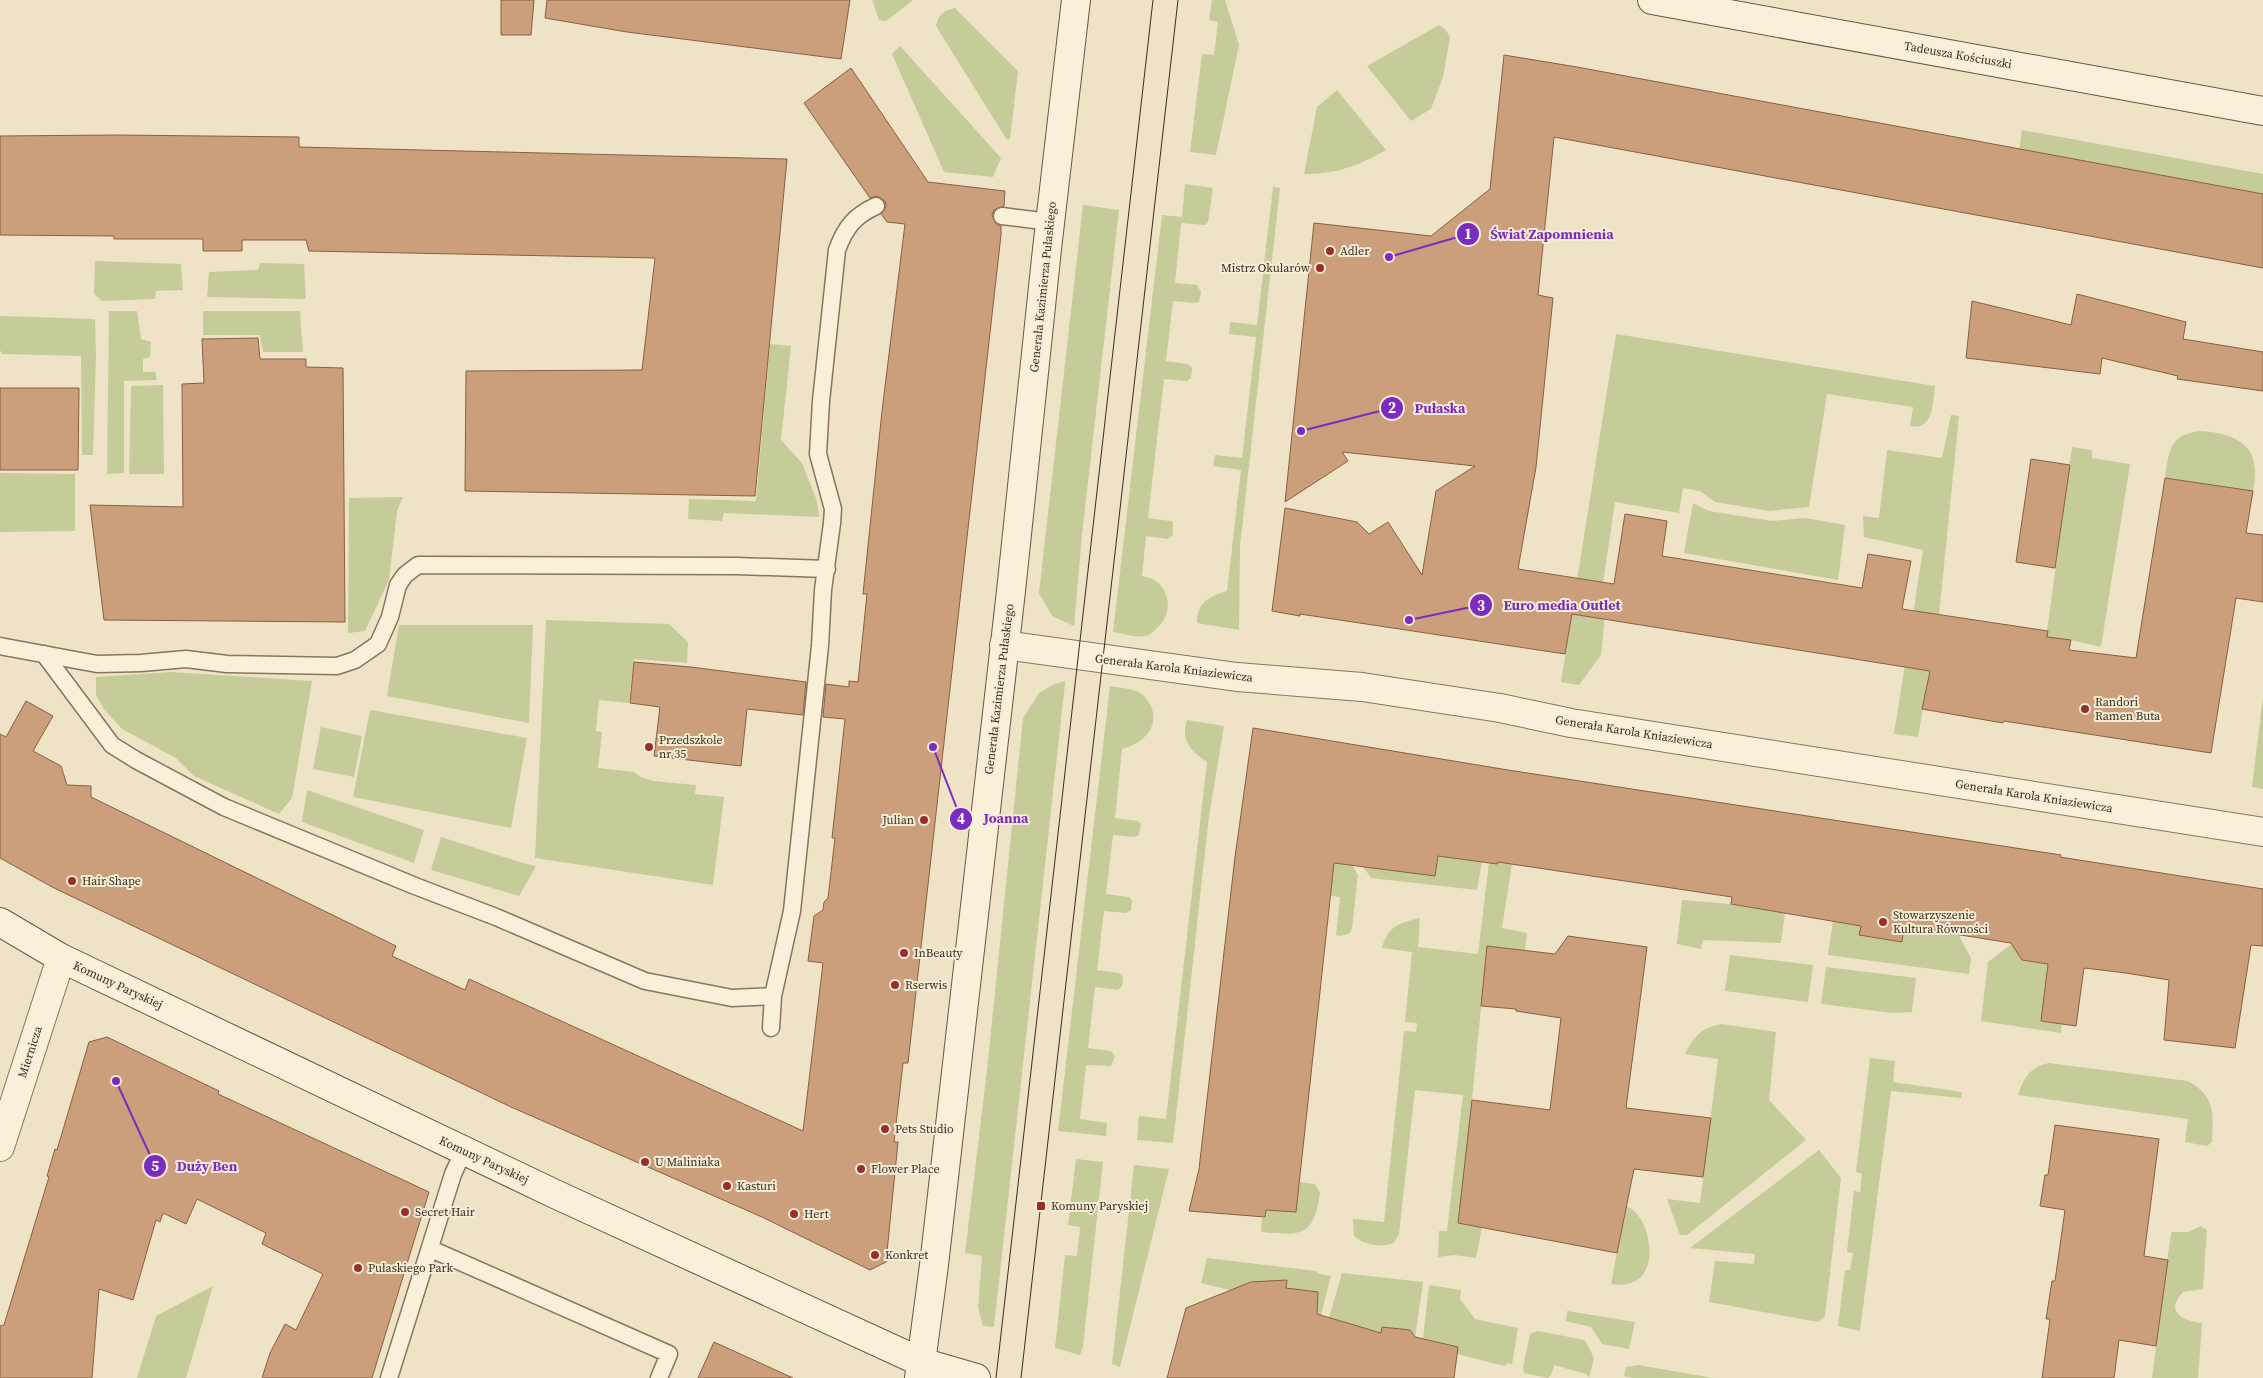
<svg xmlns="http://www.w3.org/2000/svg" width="2263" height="1378" font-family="'Source Serif 4',serif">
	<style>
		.green { fill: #c5cc99 }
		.building { fill: #cc9f7c; stroke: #885f41 }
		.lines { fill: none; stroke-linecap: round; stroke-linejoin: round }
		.lane-casing { stroke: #89755b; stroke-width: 19 }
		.street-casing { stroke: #89755b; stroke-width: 30 }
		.secondary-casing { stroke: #6b563f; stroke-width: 30 }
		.lane { stroke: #f9f0d9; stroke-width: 16 }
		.street { stroke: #f9f0d9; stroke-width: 28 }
		.secondary { stroke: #f9f0d9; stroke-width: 28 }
		.tram { stroke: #392d1f; stroke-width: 1 }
		.poi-dot { fill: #982e2c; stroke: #f5edd5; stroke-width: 2 }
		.labels { text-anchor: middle; stroke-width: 4; stroke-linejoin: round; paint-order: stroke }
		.street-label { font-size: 12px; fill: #392d1f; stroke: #f5edd5 }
		.poi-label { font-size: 12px; fill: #392d1f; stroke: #f5edd5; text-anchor: start }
		.leader { fill: none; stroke: #7b2cbf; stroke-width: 2 }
		.callout-dot { fill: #7b2cbf; stroke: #f5edd5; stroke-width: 2 }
		.mark-label { font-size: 15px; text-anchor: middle; font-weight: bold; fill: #fff }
		.callout-label { font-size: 14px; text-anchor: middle; font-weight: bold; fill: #7b2cbf; stroke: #f5edd5; stroke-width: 4; stroke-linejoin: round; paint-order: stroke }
	</style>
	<rect width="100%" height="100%" fill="#eee3c6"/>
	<path class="green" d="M872 0H913L886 21 879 20Z
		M1212 0H1225L1239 45 1216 155 1190 152 1202 54 1214 55 1218 22 1209 20Z
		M955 8 1018 71 1010 139 1007 140 936 26C938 15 943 11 955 8Z
		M1439 25 1445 29 1450 37 1443 77 1431 109 1411 121 1367 66Z
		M900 46 1001 158 993 177 944 172 892 54Z
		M1337 90 1386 150C1358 166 1336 174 1304 174L1317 107Z
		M2022 130 2263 174V194L2019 150Z
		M1185 184 1213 188 1208 222 1205 225 1181 223 1175 283 1197 285 1201 292 1199 302 1195 303 1173 301 1166 361 1188 364 1192 368 1191 378 1187 381 1164 379 1148 518 1170 521 1173 522V535L1168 539 1146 536 1142 576C1146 577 1152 578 1156 581 1172 593 1171 616 1157 628 1153 632 1149 636 1144 636 1135 638 1122 633 1113 632L1162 215 1182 217Z
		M1273 187 1280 188 1240 546 1239 630 1197 623C1197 602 1210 596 1227 591L1241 470 1213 466 1215 455 1242 458 1256 337 1229 334 1230 322 1257 325Z
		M1083 205 1119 210 1082 535 1074 626 1052 616 1039 593Z
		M95 261 181 264 183 290 156 291 155 299 102 301 94 294Z
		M260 263 304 264 306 299 207 297 209 272 258 270Z
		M109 311H137L141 339 151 342 150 357 143 359V372H155L157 380 124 381V473L107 474Z
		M203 311H300L303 352H263L260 335H203Z
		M0 316 95 319 96 356 93 455H82L81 356 2 354 0 350Z
		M1616 334 1935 386C1933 402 1934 431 1910 426L1913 407 1827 394 1809 507 1769 511 1715 502 1700 491 1683 488 1679 513 1615 502 1600 603 1606 605 1601 655 1579 685 1561 682Z
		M770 344 791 346 781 440 802 463 817 501 819 517 724 513 722 521 688 519 689 499 756 501Z
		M163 385 164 474H129L131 386Z
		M1951 415 1959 416 1939 615 1918 737 1894 734 1923 550 1864 537 1863 516 1879 518 1887 450 1942 458Z
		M2201 431C2241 434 2262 448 2253 491L2165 478C2169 451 2169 434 2201 431Z
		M2072 447 2092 450V458L2130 464 2101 647 2071 640 2042 668Z
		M0 473 75 474V531L0 532Z
		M403 497 397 511 389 580 365 631 348 633 349 498Z
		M1693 503 1709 511 1772 521 1805 518 1845 525 1838 580 1684 553Z
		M546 620 669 624 688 642 687 663 634 659 629 703 599 700 596 731 602 732 598 768 634 772 641 777 653 781 696 785 695 794 724 797 713 885 535 858Z
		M399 625H533L529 723 387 696Z
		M171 672 312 681 292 798 279 814 194 776 176 758 122 729 104 709 96 695V677Z
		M1065 681V684L994 1327 983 1326 978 1307 982 1256 965 1253 987 1070 1023 718 1039 693 1055 684Z
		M1110 686C1120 688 1136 688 1144 696 1165 719 1148 743 1122 749L1115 818 1138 821 1141 824 1139 835 1134 837 1113 835 1106 894 1129 897 1132 900 1131 910 1126 913 1104 911 1097 970 1119 973 1123 977 1122 986 1118 990 1095 987 1088 1048 1111 1051 1115 1056 1111 1066 1086 1065 1080 1119 1107 1123 1106 1136 1058 1131Z
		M2263 696V789L2252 787Z
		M370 710 527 738 511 828 353 797Z
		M1187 720 1224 726 1209 816 1173 1143 1137 1140 1139 1116 1166 1119 1207 762C1191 752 1180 740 1187 720Z
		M321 727 362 736 354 777 313 769Z
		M307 790 424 830 414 863 302 822Z
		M441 837 523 863 536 866 519 896 431 870Z
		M1349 847 1387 870 1435 876 1438 856 1482 862 1477 890 1371 878Z
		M1343 850 1358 875 1352 928 1350 933 1341 936 1336 935 1340 897 1269 889Z
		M1498 862 1512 864 1502 928 1527 933 1525 950 1487 946 1472 1100 1482 1227 1476 1258 1454 1255 1438 1257 1439 1231H1447L1463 1095 1415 1090 1399 1234 1394 1243C1381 1248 1364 1245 1354 1236L1353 1219 1384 1222 1404 1031 1416 1032 1417 1023 1405 1022 1412 952 1382 948C1388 926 1399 923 1420 918L1418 947 1478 954 1489 863 1497 864Z
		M1682 900 1731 904 1785 913 1781 943 1703 940 1701 949 1677 944Z
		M1833 921 1861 926 1860 935 1901 942 1904 926 1958 934 1971 958 1969 974 1828 955Z
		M2013 943 2048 964 2041 1021 2062 1024 2061 1033 1981 1021 1988 962Z
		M1730 955 1813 965 1808 1002 1725 991Z
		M1826 967 1916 978 1912 1012 1893 1013 1821 1004Z
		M1722 1024 1776 1032 1769 1100 1806 1140 1687 1235H1680L1667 1199 1700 1203 1718 1059 1685 1054C1694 1036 1701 1028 1722 1024Z
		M1870 1058 1895 1061 1893 1082 1962 1092 1961 1098 1891 1091 1860 1331 1838 1326 1845 1270H1850L1853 1253 1847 1252 1854 1191 1860 1192 1862 1174 1856 1172Z
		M2049 1063 2188 1081C2216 1097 2213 1113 2212 1142L2207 1146 2185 1142 2188 1119 2018 1095C2024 1077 2030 1067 2049 1063Z
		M1819 1150 1841 1178 1825 1316 1818 1322 1709 1302 1715 1261 1754 1264 1755 1254 1690 1248Z
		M1076 1159 1103 1162 1083 1347 1080 1355 1055 1348 1065 1255 1077 1256 1080 1227 1068 1225Z
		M1134 1165 1169 1169 1120 1367 1112 1364Z
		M1299 1182 1315 1184 1320 1193C1314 1237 1301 1236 1261 1232L1262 1218H1265L1266 1210 1296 1212Z
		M1626 1206C1653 1215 1667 1293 1611 1284Z
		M2201 1226 2207 1230 2203 1289 2183 1292C2164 1312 2183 1321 2202 1323L2198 1378H2152L2171 1232H2188Z
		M1207 1258 1316 1271 1319 1274 1331 1276 1321 1315 1305 1312 1318 1296V1292L1314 1291V1294L1286 1288 1287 1280 1255 1284 1253 1281 1250 1283 1254 1296 1201 1283Z
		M1342 1273 1423 1282 1415 1338 1410 1330 1382 1327 1381 1332 1354 1329 1351 1324 1329 1318Z
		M1429 1285 1461 1290 1460 1299 1475 1319 1518 1328 1512 1364 1508 1363 1504 1366 1457 1354 1458 1347 1423 1339Z
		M213 1286 186 1378H137L156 1316Z
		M1567 1311 1635 1322 1629 1349 1602 1344 1591 1327 1566 1321Z
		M1538 1331 1585 1340 1594 1358 1589 1378 1586 1374 1554 1365 1551 1375 1548 1378 1524 1373 1523 1368 1530 1334Z
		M1638 1365 1713 1378H1633L1624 1376 1626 1367Z"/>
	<path class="building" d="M501 0H534L531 35H501Z
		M547 0H850L841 59 627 32 545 18Z
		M1504 55 1577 67 2263 194V268L1554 137 1538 295 1553 298 1536 467 1518 569 1614 584 1625 514 1667 521 1662 556 1862 588 1868 554 1911 561 1902 609 2048 631 2047 637 2071 640 2069 650 2136 658 2165 478 2253 491 2246 533 2263 535V602L2236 598 2211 753 2004 721 2003 723 1922 709 1930 671 1572 614 1565 654 1300 614V616L1272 611 1285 508 1357 522 1369 534 1388 522 1422 575 1436 491 1475 466 1342 452 1348 461 1285 502 1314 223 1431 236 1490 189Z
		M851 68 928 182 1005 191 1004 206 994 210 992 215 996 224 1001 226V235L908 1063H903L894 1142H898L886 1262 870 1270 762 1217 511 1107 54 888 0 858V734L6 737 26 701 53 716 33 751 61 766 67 785 91 786V797L396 946 392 956 465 990 469 979 803 1131 823 963 808 961 814 916 823 910 824 902 828 898 835 838H832L845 719 823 717 826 684 849 687V681L858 682 867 594H863L882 411 905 224 887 222 881 214 886 207 885 201 877 196 870 198 804 103Z
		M115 135 299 137V147L787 159 755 496 465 491 466 371 642 370 655 258 309 251 306 240H242V251H203V239H114V236L0 235V136Z
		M2077 294 2186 322 2183 339 2263 352V391L2177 379 2178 376 2102 358 2100 374 1966 358 1972 301 2071 325Z
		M258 338 260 359H306V367L343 368 345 622 104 620 90 505 183 507 182 384 204 383 202 339Z
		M0 388H79L78 470H0Z
		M2031 459 2070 465 2055 568 2016 562Z
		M634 662 691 667 806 682 803 715 747 709 741 766 654 756 660 707 630 703Z
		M1253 728 1508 770 2061 855 2060 857 2263 889V946L2251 945 2235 1048 2164 1040 2169 980 2126 973 2084 968 2076 1026 2041 1021 2048 964 2022 960 2011 943 1904 926 1902 942 1859 935 1861 926 1731 904 1732 897 1498 862 1497 864 1438 856 1435 876 1334 863 1296 1212 1266 1210 1265 1217 1189 1211 1199 1169 1235 857Z
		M1568 936 1647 947 1626 1108 1711 1118 1703 1177 1634 1169 1617 1253 1458 1223 1472 1100 1550 1110 1561 1018 1516 1011V1009L1481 1006 1487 946 1555 954Z
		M107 1037 219 1091 218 1094 429 1192 372 1378H262L270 1353 285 1324 296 1330 323 1274 262 1244 266 1233 197 1199 186 1224 163 1213 160 1222 156 1220 133 1300 99 1289 92 1378H0V1326L4 1325 49 1177 47 1176 55 1149 57 1150 89 1042Z
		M2055 1125 2159 1139 2144 1256 2168 1260 2156 1346 2119 1340 2114 1378H2042L2050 1319H2046L2052 1281H2055L2065 1210 2040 1206 2045 1175H2048Z
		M1287 1280 1286 1288 1318 1292 1317 1314 1381 1333 1382 1327 1410 1330 1415 1337 1458 1347 1454 1378H1167L1186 1308 1251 1282Z
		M714 1342 793 1378H698Z"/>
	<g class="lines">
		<defs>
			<path id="lane" d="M1002 216 1050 222
				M0 646 97 664 141 663 186 659 227 664 337 666 355 660 378 644 390 617 398 585 405 575 418 565 737 566 827 569
				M44 654 112 745 136 760 224 807 415 886 496 917 645 981 732 998 773 996 792 911 820 646 823 590 832 523 833 509 818 454 821 401 837 250C845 228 854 216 876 206
				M771 1028 773 996
				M431 1249 669 1354 659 1378
				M389 1378 453 1174 464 1150"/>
			<path id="street" d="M1004 645 1237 677 1362 687 1500 708 1571 723 2263 832
				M0 1147 61 958"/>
			<path id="secondary" d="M1652 0 2263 111
				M0 922 61 958 555 1194 921 1362 976 1378
				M919 1378 934 1265 1011 591 1047 249 1076 0"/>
		</defs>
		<use href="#lane" class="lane-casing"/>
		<use href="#street" class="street-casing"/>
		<use href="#secondary" class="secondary-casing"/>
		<use href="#lane" class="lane"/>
		<use href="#street" class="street"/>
		<use href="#secondary" class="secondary"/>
		<path class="tram" d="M996 1378 1153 0
			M1021 1378 1178 0"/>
	</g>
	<g class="poi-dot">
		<circle cx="1330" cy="251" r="5"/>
		<circle cx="1320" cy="268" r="5"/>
		<circle cx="2085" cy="709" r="5"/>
		<circle cx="649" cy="747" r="5"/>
		<circle cx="924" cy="820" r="5"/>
		<circle cx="72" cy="881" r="5"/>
		<circle cx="1883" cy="922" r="5"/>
		<circle cx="904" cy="953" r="5"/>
		<circle cx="895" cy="985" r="5"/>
		<circle cx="885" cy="1129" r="5"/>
		<circle cx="645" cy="1162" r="5"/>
		<circle cx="861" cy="1169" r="5"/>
		<circle cx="727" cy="1186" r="5"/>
		<rect x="1036" y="1201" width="10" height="10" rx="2.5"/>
		<circle cx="405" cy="1212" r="5"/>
		<circle cx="794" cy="1214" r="5"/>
		<circle cx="875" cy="1255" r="5"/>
		<circle cx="358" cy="1268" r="5"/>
	</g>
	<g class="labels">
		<g class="street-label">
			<text transform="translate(1958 55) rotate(10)" y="4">Tadeusza Kościuszki</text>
			<text transform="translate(1043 287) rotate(-84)" y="4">Generała Kazimierza Pułaskiego</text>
			<text transform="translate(1174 668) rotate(7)" y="4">Generała Karola Kniaziewicza</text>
			<text transform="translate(999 689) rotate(-83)" y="4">Generała Kazimierza Pułaskiego</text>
			<text transform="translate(1634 732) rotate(9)" y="4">Generała Karola Kniaziewicza</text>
			<text transform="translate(2034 796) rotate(9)" y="4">Generała Karola Kniaziewicza</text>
			<text transform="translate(118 985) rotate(25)" y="4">Komuny Paryskiej</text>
			<text transform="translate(30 1052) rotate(-72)" y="4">Miernicza</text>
			<text transform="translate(484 1160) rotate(25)" y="4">Komuny Paryskiej</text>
		</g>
		<g class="poi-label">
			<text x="1340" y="255">Adler</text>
			<text x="1310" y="272" text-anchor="end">Mistrz Okularów</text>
			<text x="2095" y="706">Randori<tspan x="2095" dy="14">Ramen Buta</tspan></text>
			<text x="659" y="744">Przedszkole<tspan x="659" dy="14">nr 35</tspan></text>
			<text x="914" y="824" text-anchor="end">Julian</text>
			<text x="82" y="885">Hair Shape</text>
			<text x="1893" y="919">Stowarzyszenie<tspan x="1893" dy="14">Kultura Równości</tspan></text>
			<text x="914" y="957">InBeauty</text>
			<text x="905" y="989">Rserwis</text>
			<text x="895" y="1133">Pets Studio</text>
			<text x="655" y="1166">U Maliniaka</text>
			<text x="871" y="1173">Flower Place</text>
			<text x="737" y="1190">Kasturi</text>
			<text x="1051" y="1210">Komuny Paryskiej</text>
			<text x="415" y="1216">Secret Hair</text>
			<text x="804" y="1218">Hert</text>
			<text x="885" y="1259">Konkret</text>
			<text x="368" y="1272">Pułaskiego Park</text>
		</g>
	</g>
	<path class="leader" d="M1389 257L1468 234M1301 431L1392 408M1409 620L1481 605M933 747L961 819M116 1081L155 1166"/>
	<g class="callout-dot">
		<circle cx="1389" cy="257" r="5"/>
		<circle cx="1301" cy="431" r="5"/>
		<circle cx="1409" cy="620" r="5"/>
		<circle cx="933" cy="747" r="5"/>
		<circle cx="116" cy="1081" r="5"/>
		<circle cx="1468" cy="234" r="12"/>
		<circle cx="1392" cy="408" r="12"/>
		<circle cx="1481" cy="605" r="12"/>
		<circle cx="961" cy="819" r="12"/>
		<circle cx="155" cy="1166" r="12"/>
	</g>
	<g class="mark-label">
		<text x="1468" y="239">1</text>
		<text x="1392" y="413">2</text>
		<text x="1481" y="611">3</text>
		<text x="961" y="824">4</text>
		<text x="155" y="1171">5</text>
	</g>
	<g class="callout-label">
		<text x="1552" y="239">Świat Zapomnienia</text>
		<text x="1440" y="413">Pułaska</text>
		<text x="1562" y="610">Euro media Outlet</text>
		<text x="1006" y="823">Joanna</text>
		<text x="207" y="1171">Duży Ben</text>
	</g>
</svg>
